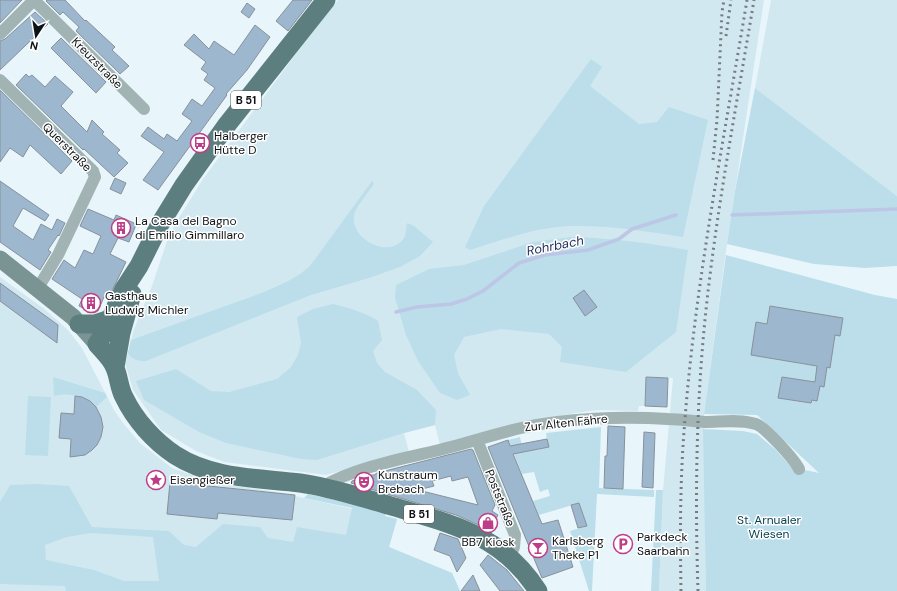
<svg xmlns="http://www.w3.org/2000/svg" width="897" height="591" font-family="'DM Sans',sans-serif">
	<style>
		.built { fill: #d2e8f0 }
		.green { fill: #bbdeea; fill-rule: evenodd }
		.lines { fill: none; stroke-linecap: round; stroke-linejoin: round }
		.stream { stroke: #bdc6e5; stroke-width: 3.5 }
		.building { fill: #9db7ce; stroke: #889199; fill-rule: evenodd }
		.minor { stroke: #a2b3b3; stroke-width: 12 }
		.secondary { stroke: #7a9494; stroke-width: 17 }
		.primary { stroke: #5d7e7e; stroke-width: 19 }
		.rail { stroke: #757d81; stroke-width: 3; stroke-dasharray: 2 4; stroke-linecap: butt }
		.labels { text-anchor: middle; stroke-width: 3; stroke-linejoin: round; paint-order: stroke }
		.shield { fill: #fff; stroke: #56595a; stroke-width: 1 }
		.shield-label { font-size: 11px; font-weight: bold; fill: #0e1214 }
		.street-label { font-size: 12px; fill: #0e1214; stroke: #fff }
		.poi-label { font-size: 12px; fill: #0e1214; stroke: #fff; text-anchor: start }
		.park-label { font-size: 12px; fill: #043d4c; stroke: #fff }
		.water-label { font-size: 13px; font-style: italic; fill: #28325b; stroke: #fff }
	</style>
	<rect width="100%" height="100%" fill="#e8f6fb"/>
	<path class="built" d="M338 0H764L727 244 704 414 706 591H659L663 490 673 378 646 377 645 406H639L638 411 600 410 583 412 521 422 440 445 435 425 404 433 409 452 326 475 224 462 196 451 161 430 133 390 125 363 134 329 152 286 168 238 177 221 203 179 298 51Z
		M771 0H897V196L755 88Z
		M0 277 43 308 68 330 82 348 114 410 123 423 140 443 172 468 212 482 295 495V496L397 519 389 547 452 573 460 591H0Z"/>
	<path class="green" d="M591 59 602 67 590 86 639 124 657 122 669 107 708 120 683 237C645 231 608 225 571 226 536 227 502 240 470 250L465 247 484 206Z
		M755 88 897 196V266L865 268 814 264 727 244 735 191Z
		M372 181 374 184C369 191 358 205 355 212 346 237 389 261 404 238 406 235 406 228 407 223L414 226 433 242 420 256 400 267 369 278 311 295 146 361C138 361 132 360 128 353L131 340 264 292C280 285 297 278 310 266Z
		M571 237C612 238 648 243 688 250L676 332 626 372 560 362 562 347 549 334 501 329 464 337 454 355 458 373 470 395 457 400 440 393 418 361 406 335 395 298 396 285 429 269 464 265 533 242Z
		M726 255 875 295 897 299V591H706L703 429 743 431 757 434 776 450 791 467 819 473 757 415 704 414Z
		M333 304C349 308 364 312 378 321L382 340 373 351 377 363 385 372 417 390 436 410 435 425 404 433 317 460 301 459 226 443 199 432 144 400 136 381 176 369 211 391 229 392 277 379 291 367 298 355 301 343 297 317 313 309Z
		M53 377 105 393 107 397 96 407C85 396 68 392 54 396Z
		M28 396 51 397 48 456 25 455Z
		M601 427 599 488 654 490V497L597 494 592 591H589L570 531 587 526 579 503 539 515 533 501 550 496 548 489 540 492 534 472 522 474 508 440 520 437 523 452 548 447 546 433Z
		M37 484 69 486 92 527 169 531 184 545 196 547 223 524 260 527 268 538 293 542 297 527 346 535 352 508 304 498 308 494 353 504 386 513 385 516 397 519 389 547 452 573 460 591H66L65 586 0 584V502L10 485ZM91 533 153 537 159 581H124L94 570 46 560 45 545 67 537Z
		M656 490H663L659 591H651Z"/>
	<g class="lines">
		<path class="stream" d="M732 215 897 209
			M396 312 417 307 451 304 467 299 483 291 519 263 545 255 588 250 619 239 632 229 676 215"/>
	</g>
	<path class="building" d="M0 0H22L0 23Z
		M47 0H65L85 21 86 20 115 47 112 50 129 66 120 74 117 71 76 31 79 27 63 12 60 15 46 1Z
		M293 0H312L288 31 276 21Z
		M247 3 255 9 249 18 241 12Z
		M35 12 48 24 0 70V41L5 39Z
		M255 25 270 37 247 70 226 94 227 95 158 190 143 180 164 152 141 136 148 127 164 139 167 134 177 141 192 121 182 114 192 99 202 106 215 88 204 80 208 74 201 69 206 62 184 45 194 34 209 49 214 41 234 55Z
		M61 38 106 82 96 93 51 48Z
		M26 74 29 77 32 75 45 87 55 76 73 92 61 106 87 132 92 120 104 132 102 134 120 150 117 153 128 163 114 177 84 149 83 150 16 85Z
		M0 90 72 161 61 174 30 145 23 157 10 148 0 162Z
		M115 178 126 183 121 194 110 189Z
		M0 181 49 215 45 221 23 208 13 226 33 240 41 224 52 230 57 219 65 223 59 236 58 235 48 250 51 252 40 270 0 242Z
		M88 209 114 220 116 215 134 223V224L136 225 129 242 118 238 110 254 126 262 108 299 104 297 98 311 94 313 79 306 82 299 52 279 64 260 75 268 84 250 93 254 101 236 80 226Z
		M0 283 58 325 57 343 0 301Z
		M584 290 597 307 585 316 573 298Z
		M770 306 843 318 840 336 835 335 830 368 827 367 824 387 820 386 817 401 812 400 811 403 778 398 782 377 815 382 817 366 751 355 756 322 767 324Z
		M646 377 668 378 667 407 645 406Z
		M75 396 82 397 90 401 96 407 101 417 103 427 101 437 97 445 92 450 85 455 70 457 71 439 59 438 61 413 74 414Z
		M608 426 625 427 623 489 604 488 605 456H607Z
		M644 432 655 433 653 488 642 487Z
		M547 439 549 447 513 454 542 524 558 520 573 567 542 578 488 447 508 440 510 446Z
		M471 449 473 450 495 505 492 511 498 515 490 530 456 515 351 483 352 481 371 475H374L377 473ZM451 476 452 481 468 477 478 505 418 490 434 486 432 481Z
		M170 482 295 495 292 520 218 513 217 519 167 514Z
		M579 503 587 526 578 528 571 505Z
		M440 533 458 539 466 558 457 572 450 556 434 550Z
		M488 555 507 570 524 591H500L480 565Z
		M473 575 480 591H461Z"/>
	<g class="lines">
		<path class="minor" d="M34 0 144 109
			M0 34 34 0
			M0 80 93 171 95 177 58 255 38 288
			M477 440 515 535 514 547 510 556
			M322 487C352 469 396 460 431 452 461 445 491 435 521 428 565 418 623 416 668 419 680 419 692 421 705 422 721 422 740 419 756 424 766 428 794 459 799 469"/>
		<path class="secondary" d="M0 259 73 317 97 344"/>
		<path class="primary" d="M79 324H95L110 319
			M97 344C103 351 112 359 115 368 119 377 119 388 124 397 135 420 154 441 175 455 212 479 258 478 300 483 330 487 359 497 388 505 450 524 501 533 538 591
			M97 344 104 333 124 289 139 266 160 224 184 185 226 126 326 0
			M115 367 121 333 132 294"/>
		<path class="rail" d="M726 36 731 0
			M713 160 717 120 722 12 724 0
			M681 591C680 534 680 476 685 419 696 278 724 139 747 0
			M698 591C695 498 696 403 706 310 717 206 737 103 754 0"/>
	</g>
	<defs>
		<symbol id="bus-ring" viewBox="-11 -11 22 22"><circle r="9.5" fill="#fff" stroke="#bd3d89" stroke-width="1.5"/><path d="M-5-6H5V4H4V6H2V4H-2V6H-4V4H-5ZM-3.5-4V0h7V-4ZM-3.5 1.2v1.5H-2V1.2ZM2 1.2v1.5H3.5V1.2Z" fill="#bd3d89"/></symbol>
		<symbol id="building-ring" viewBox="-11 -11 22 22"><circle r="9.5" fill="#fff" stroke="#bd3d89" stroke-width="1.5"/><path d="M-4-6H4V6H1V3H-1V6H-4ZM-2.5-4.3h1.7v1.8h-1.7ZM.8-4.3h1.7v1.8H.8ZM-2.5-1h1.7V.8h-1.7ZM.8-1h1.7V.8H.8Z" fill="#bd3d89"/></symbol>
		<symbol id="sight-ring" viewBox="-11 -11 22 22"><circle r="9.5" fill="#fff" stroke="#bd3d89" stroke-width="1.5"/><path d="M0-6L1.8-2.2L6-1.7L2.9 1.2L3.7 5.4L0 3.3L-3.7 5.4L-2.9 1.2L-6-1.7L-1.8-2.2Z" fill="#bd3d89"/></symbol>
		<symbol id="theatre-ring" viewBox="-11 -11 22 22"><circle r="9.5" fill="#fff" stroke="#bd3d89" stroke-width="1.5"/><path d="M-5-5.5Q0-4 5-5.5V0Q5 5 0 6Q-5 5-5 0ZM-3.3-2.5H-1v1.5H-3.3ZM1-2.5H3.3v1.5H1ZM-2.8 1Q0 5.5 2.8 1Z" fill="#bd3d89"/></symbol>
		<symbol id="shop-ring" viewBox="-11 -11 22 22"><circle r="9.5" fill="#fff" stroke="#bd3d89" stroke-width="1.5"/><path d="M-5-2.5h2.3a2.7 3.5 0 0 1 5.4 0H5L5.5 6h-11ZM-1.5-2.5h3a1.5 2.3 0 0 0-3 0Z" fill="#bd3d89"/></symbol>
		<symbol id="parking-ring" viewBox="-11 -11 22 22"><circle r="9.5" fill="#fff" stroke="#bd3d89" stroke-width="1.5"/><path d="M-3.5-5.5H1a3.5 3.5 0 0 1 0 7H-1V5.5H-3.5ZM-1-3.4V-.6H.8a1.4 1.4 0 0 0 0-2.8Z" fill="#bd3d89"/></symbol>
		<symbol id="bar-ring" viewBox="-11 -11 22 22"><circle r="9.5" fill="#fff" stroke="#bd3d89" stroke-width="1.5"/><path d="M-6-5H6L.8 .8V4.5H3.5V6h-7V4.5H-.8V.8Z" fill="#bd3d89"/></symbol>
	</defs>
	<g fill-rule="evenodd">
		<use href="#bus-ring" x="189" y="132" width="22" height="22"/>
		<use href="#building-ring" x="110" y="217" width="22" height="22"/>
		<use href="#building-ring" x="80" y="292" width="22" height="22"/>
		<use href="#sight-ring" x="145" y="469" width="22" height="22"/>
		<use href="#theatre-ring" x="353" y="471" width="22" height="22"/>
		<use href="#shop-ring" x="477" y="512" width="22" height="22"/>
		<use href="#parking-ring" x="612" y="533" width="22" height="22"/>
		<use href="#bar-ring" x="527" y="537" width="22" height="22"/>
	</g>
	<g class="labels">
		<g class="shield">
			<rect x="231" y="91" width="30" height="18" rx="3"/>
			<rect x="404" y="505" width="30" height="18" rx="3"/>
		</g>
		<g class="shield-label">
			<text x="246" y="104">B 51</text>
			<text x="419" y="518">B 51</text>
		</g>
		<g class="street-label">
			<text transform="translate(97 63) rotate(45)" y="4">Kreuzstraße</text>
			<text transform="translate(67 147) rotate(45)" y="4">Querstraße</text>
			<text transform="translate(566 423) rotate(-6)" y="4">Zur Alten Fähre</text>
			<text transform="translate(500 498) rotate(68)" y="4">Poststraße</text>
		</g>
		<g class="poi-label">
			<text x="214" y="140">Halberger<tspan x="214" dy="14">Hütte D</tspan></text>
			<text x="135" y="225">La Casa del Bagno<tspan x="135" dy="14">di Emilio Gimmillaro</tspan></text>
			<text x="105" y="300">Gasthaus<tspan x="105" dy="14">Ludwig Michler</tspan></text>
			<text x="378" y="479">Kunstraum<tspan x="378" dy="14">Brebach</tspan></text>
			<text x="170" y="484">Eisengießer</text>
			<text x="637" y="541">Parkdeck<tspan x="637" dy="14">Saarbahn</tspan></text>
			<text x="552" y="545">Karlsberg<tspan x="552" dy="14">Theke P1</tspan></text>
			<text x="488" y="546" text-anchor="middle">BB7 Kiosk</text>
		</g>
		<g class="park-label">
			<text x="769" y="524">St. Arnualer<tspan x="769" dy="14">Wiesen</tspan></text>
		</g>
		<g class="water-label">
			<text transform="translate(555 245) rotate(-11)" y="5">Rohrbach</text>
		</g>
	</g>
	<g transform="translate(36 36) rotate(192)" stroke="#ffffff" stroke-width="3" paint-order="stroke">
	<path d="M0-3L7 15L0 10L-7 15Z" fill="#0e1214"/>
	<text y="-6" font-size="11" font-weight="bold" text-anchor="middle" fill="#0e1214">N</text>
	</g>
</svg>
